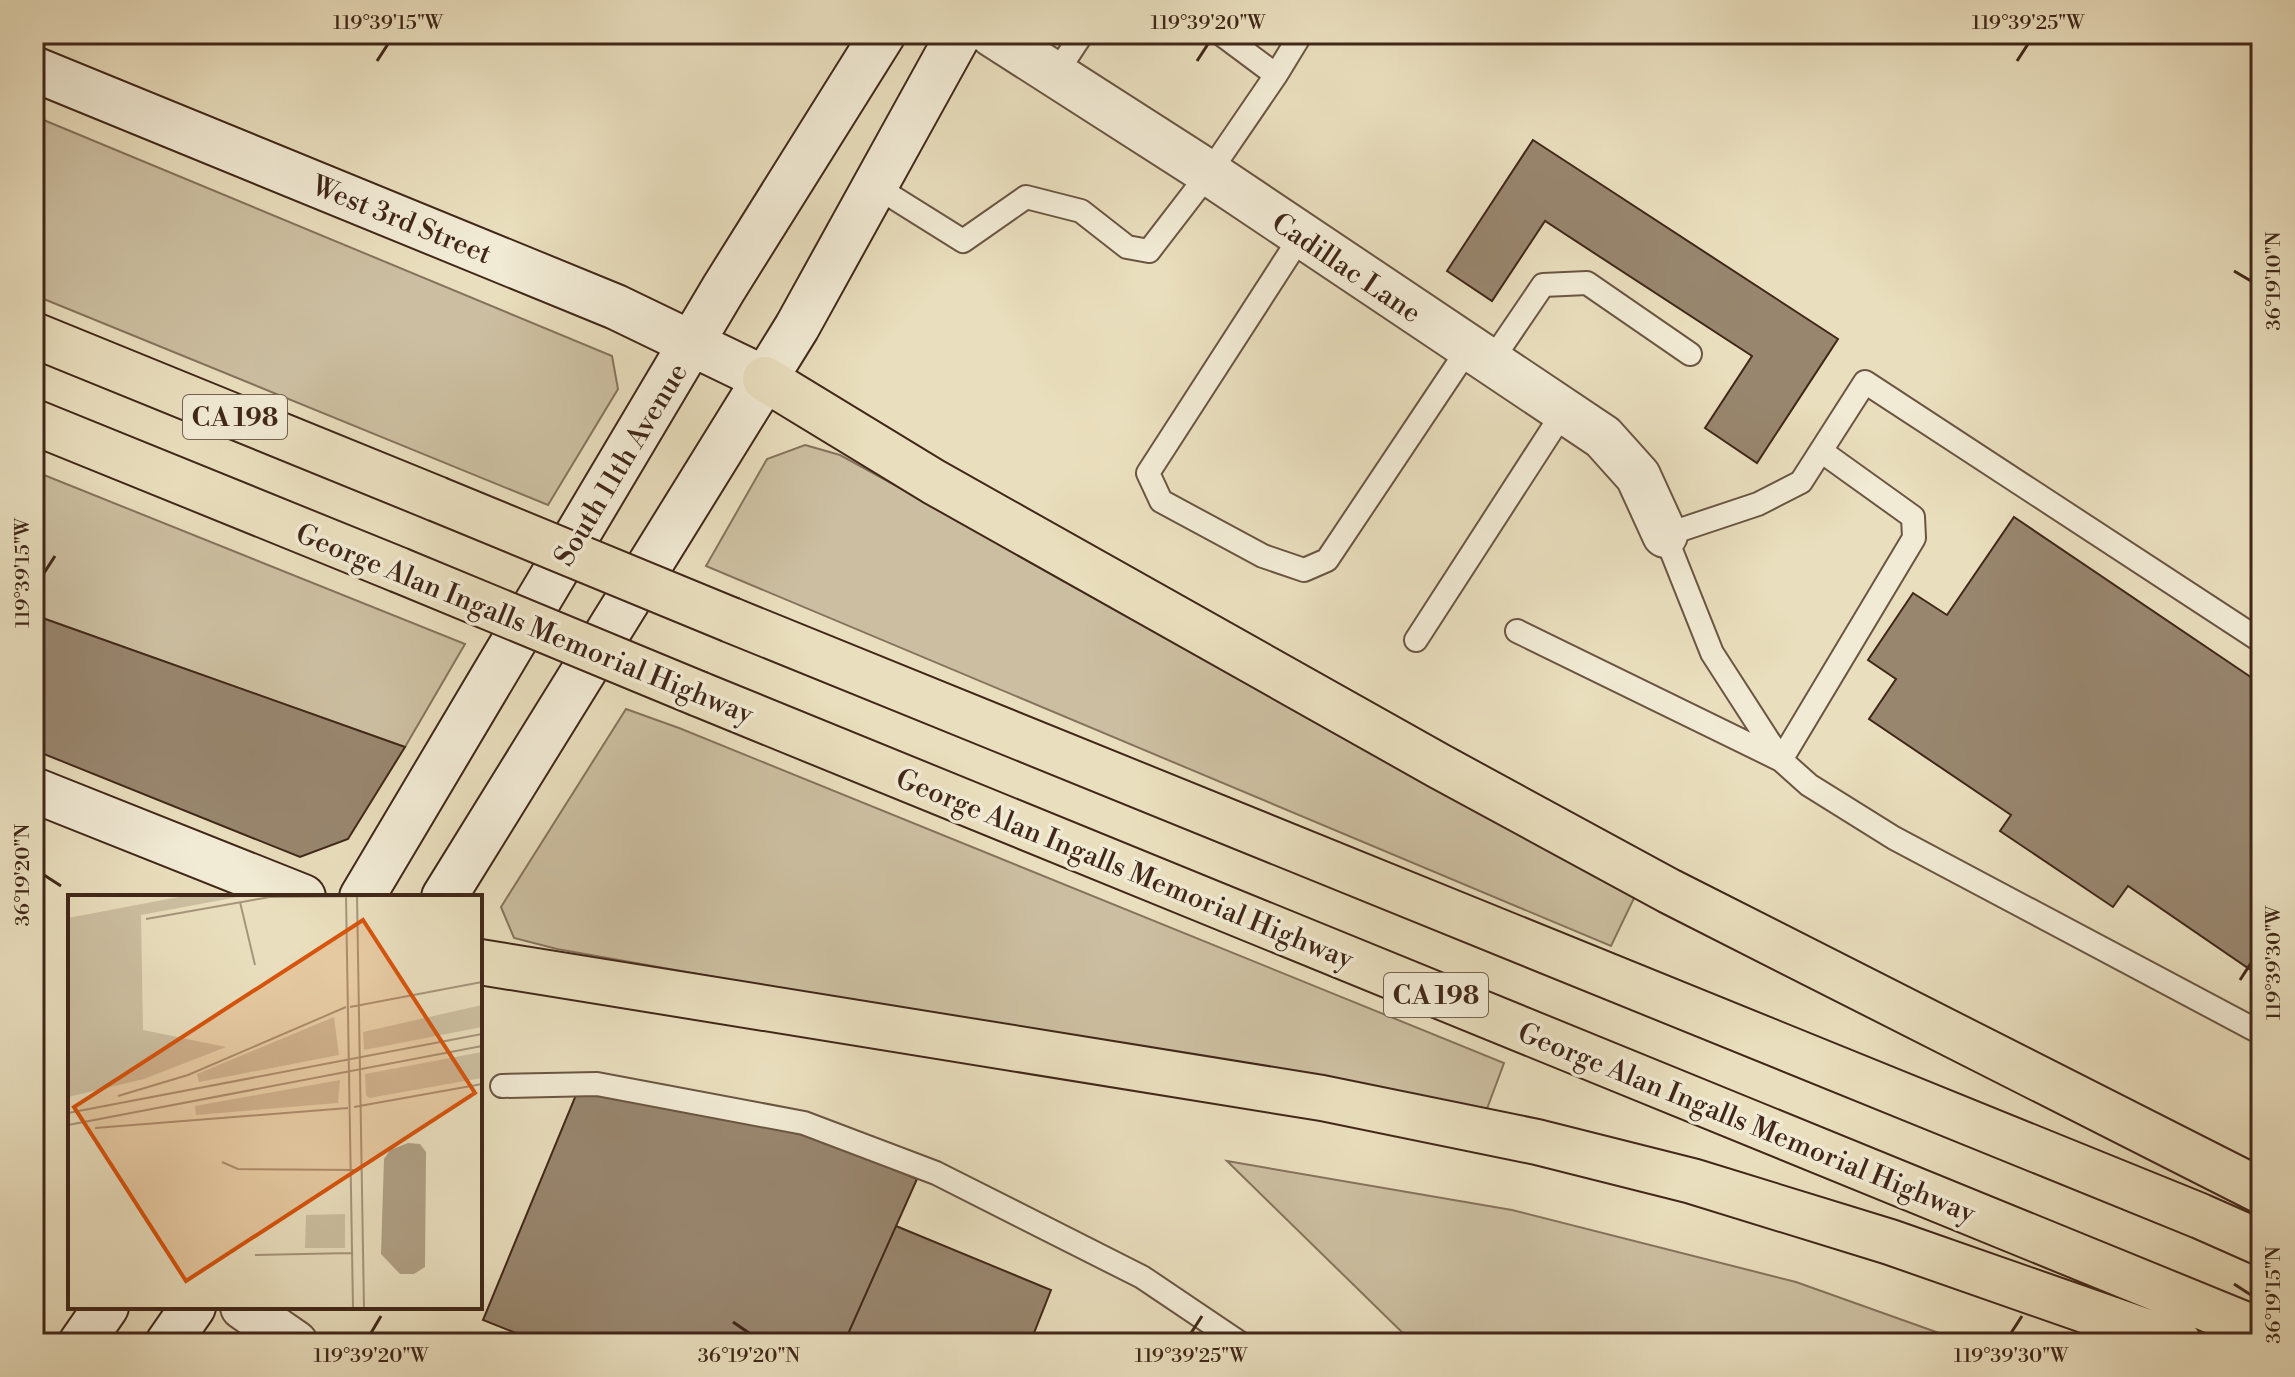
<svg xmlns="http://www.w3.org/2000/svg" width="2295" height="1377" font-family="'Libre Bodoni',serif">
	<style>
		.green { fill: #ccbfa1; stroke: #86735d; stroke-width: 2 }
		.building { fill: #98866e; stroke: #412719; stroke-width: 2 }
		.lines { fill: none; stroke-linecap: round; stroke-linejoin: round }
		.lane-casing { stroke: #6b5542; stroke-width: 26 }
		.street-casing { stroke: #6b5542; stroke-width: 48 }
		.secondary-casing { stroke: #412719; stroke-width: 48 }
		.highway-casing { stroke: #412719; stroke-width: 48 }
		.lane { stroke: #f1ead4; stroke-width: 22 }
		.street { stroke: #f1ead4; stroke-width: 44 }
		.secondary { stroke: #f1ead4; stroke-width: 44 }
		.highway { stroke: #e9debd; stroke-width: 44 }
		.highway-bridge-casing { stroke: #412719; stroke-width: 48; stroke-linecap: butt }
		.highway-bridge { stroke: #e9debd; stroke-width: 44 }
		.ticks { fill: none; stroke: #412719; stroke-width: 3 }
		.labels { text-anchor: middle; stroke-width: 7; stroke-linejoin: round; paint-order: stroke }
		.shield { fill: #f1ead4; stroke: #766251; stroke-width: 2 }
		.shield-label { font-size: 26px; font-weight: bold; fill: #412719 }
		.street-label { font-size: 28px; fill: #412719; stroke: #f1ead4 }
		.inset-road { fill: none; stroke: #a6957b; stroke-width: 2 }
		.view { fill: #d7540d; fill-opacity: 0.15; stroke: #d7540d; stroke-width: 4 }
		.inset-edge { fill: none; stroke: #412719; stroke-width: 4 }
		.neatline { fill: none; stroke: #412719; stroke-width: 3 }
		.ticks-label { font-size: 20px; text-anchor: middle; fill: #412719 }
	</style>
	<rect width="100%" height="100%" fill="#e9debd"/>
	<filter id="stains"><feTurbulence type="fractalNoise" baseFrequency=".0025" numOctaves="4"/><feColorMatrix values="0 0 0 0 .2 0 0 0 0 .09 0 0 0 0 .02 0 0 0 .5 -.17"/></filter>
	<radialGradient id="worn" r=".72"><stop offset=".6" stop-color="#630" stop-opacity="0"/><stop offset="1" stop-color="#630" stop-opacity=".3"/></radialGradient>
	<path class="green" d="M34 116 612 356 618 389 548 505 34 295Z
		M805 445 840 455 1637 892 1611 946 706 566 767 459Z
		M34 471 465 644 405 747 34 615Z
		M626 709 679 728 1504 1063 1485 1114 557 949 514 938 501 907Z
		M1227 1161 1512 1210 1796 1282 1967 1343H1413Z"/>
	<path class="building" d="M1247 34H1274L1249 41Z
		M1533 140 1838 339 1757 463 1705 428 1752 356 1545 221 1492 301 1447 271Z
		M2014 517 2261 684V977L2128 886 2113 907 2000 831 2011 815 1869 719 1896 679 1868 660 1913 593 1947 615Z
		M34 615 405 747 348 839 300 857 34 750Z
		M578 1090 795 1127 917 1179 844 1343H541L483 1320Z
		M896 1226 1051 1290 1030 1343H844Z"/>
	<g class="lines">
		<defs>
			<path id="lane" d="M1055 75 1082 34
				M1276 75 1301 34
				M875 186 963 241 1026 197 1081 211 1127 247 1149 251 1209 173 1276 75 1221 34
				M1301 236 1148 473 1161 501 1263 556 1304 570 1327 560 1468 349
				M1490 363 1543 285 1587 283 1690 354
				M1517 631 1781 760 1914 538 1913 517 1821 451
				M1416 640 1564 411
				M2261 641 1865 382 1801 482 1758 504 1665 535 1712 653 1781 760 1809 785 1894 838 2261 1033
				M502 1086 597 1084 804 1123 936 1173 1142 1277 1240 1343"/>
			<path id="street" d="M992 34 1209 173 1603 437 1638 476 1665 535
				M243 1307 295 1343"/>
			<path id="secondary" d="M34 69 616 307 765 379
				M34 790 303 897
				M362 897 724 288 883 34
				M444 897 797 327 959 34
				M81 1343 106 1307
				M168 1343 193 1307"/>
			<path id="highway" d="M34 335 437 499
				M765 379 934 482 1439 766 1669 891 2261 1191
				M34 422 399 570
				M731 620 2200 1216 2261 1243
				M699 694 2261 1331
				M480 962 1322 1098 1537 1142 1692 1181 1890 1242 2179 1343"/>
		</defs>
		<use href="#lane" class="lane-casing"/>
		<use href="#street" class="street-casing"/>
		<use href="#secondary" class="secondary-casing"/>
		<use href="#highway" class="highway-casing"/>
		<use href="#lane" class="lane"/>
		<use href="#street" class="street"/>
		<use href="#secondary" class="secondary"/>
		<use href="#highway" class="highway"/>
		<defs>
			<path id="highway-bridge" d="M437 499 731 620
				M399 570 699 694"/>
		</defs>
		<use href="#highway-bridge" class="highway-bridge-casing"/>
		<use href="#highway-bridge" class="highway-bridge"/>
	</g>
	<path class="ticks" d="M377 61 388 44M1197 61 1208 44M2017 61 2028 44M2234 271 2251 281M44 573 55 556M44 875 61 886M2240 980 2251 963M2234 1284 2251 1295M733 1322 749 1333M371 1333 381 1316M1191 1333 1202 1316M2011 1333 2022 1316"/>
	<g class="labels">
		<g class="shield">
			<rect x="183" y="395" width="104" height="44" rx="6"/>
			<rect x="1384" y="973" width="104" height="44" rx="6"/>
		</g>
		<g class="shield-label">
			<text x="235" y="426">CA 198</text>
			<text x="1436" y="1004">CA 198</text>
		</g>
		<g class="street-label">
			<text transform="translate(402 219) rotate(22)" y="10">West 3rd Street</text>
			<text transform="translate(1347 267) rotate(34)" y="10">Cadillac Lane</text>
			<text transform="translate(620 464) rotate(-59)" y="10">South 11th Avenue</text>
			<text transform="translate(525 623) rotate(22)" y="10">George Alan Ingalls Memorial Highway</text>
			<text transform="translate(1125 868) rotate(22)" y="10">George Alan Ingalls Memorial Highway</text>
			<text transform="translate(1747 1122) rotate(22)" y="10">George Alan Ingalls Memorial Highway</text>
		</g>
	</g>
	<g transform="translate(68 895)">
		<rect width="414" height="414" fill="#e9debd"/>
		<path d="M116 1H175L73 20 75 135 158 152 76 184 0 202V23ZM414 110V132L296 155 295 137ZM266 122 271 160 131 187 129 179ZM414 157V183L301 203 298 200 297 179ZM272 185 270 208 128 220 127 211ZM277 319V353H237L238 320Z" fill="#ccbfa1"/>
		<path d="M340 248 352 249 358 257 357 372 346 379H332L313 359 316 264 322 255Z" fill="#b0a085"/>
		<path class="inset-road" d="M278 1 285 413M289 1 296 413M172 7 187 70M78 24 202 2 308 1M282 112 414 87M50 201 120 180 278 112M286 212 414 189M0 218 414 139M0 230 414 151M27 233 280 213M154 267 170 274 289 275M187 360 284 358"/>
		<path class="view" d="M295 25 407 198 118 386 6 212Z"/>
		<rect width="414" height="414" class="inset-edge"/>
	</g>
	<rect width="2295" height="1377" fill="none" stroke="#e9debd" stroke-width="88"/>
	<rect x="44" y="44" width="2207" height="1289" class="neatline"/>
	<g class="ticks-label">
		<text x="388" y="29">119°39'15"W</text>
		<text x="1208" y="29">119°39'20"W</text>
		<text x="2028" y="29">119°39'25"W</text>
		<text transform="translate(2273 281) rotate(-90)" y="7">36°19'10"N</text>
		<text transform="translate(22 573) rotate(-90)" y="7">119°39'15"W</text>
		<text transform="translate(22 875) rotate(-90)" y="7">36°19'20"N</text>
		<text transform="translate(2273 963) rotate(-90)" y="7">119°39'30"W</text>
		<text transform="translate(2273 1295) rotate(-90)" y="7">36°19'15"N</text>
		<text x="371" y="1362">119°39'20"W</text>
		<text x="749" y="1362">36°19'20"N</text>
		<text x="1191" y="1362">119°39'25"W</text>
		<text x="2011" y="1362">119°39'30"W</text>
	</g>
	<rect width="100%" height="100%" filter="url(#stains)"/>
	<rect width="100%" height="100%" fill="url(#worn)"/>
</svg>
